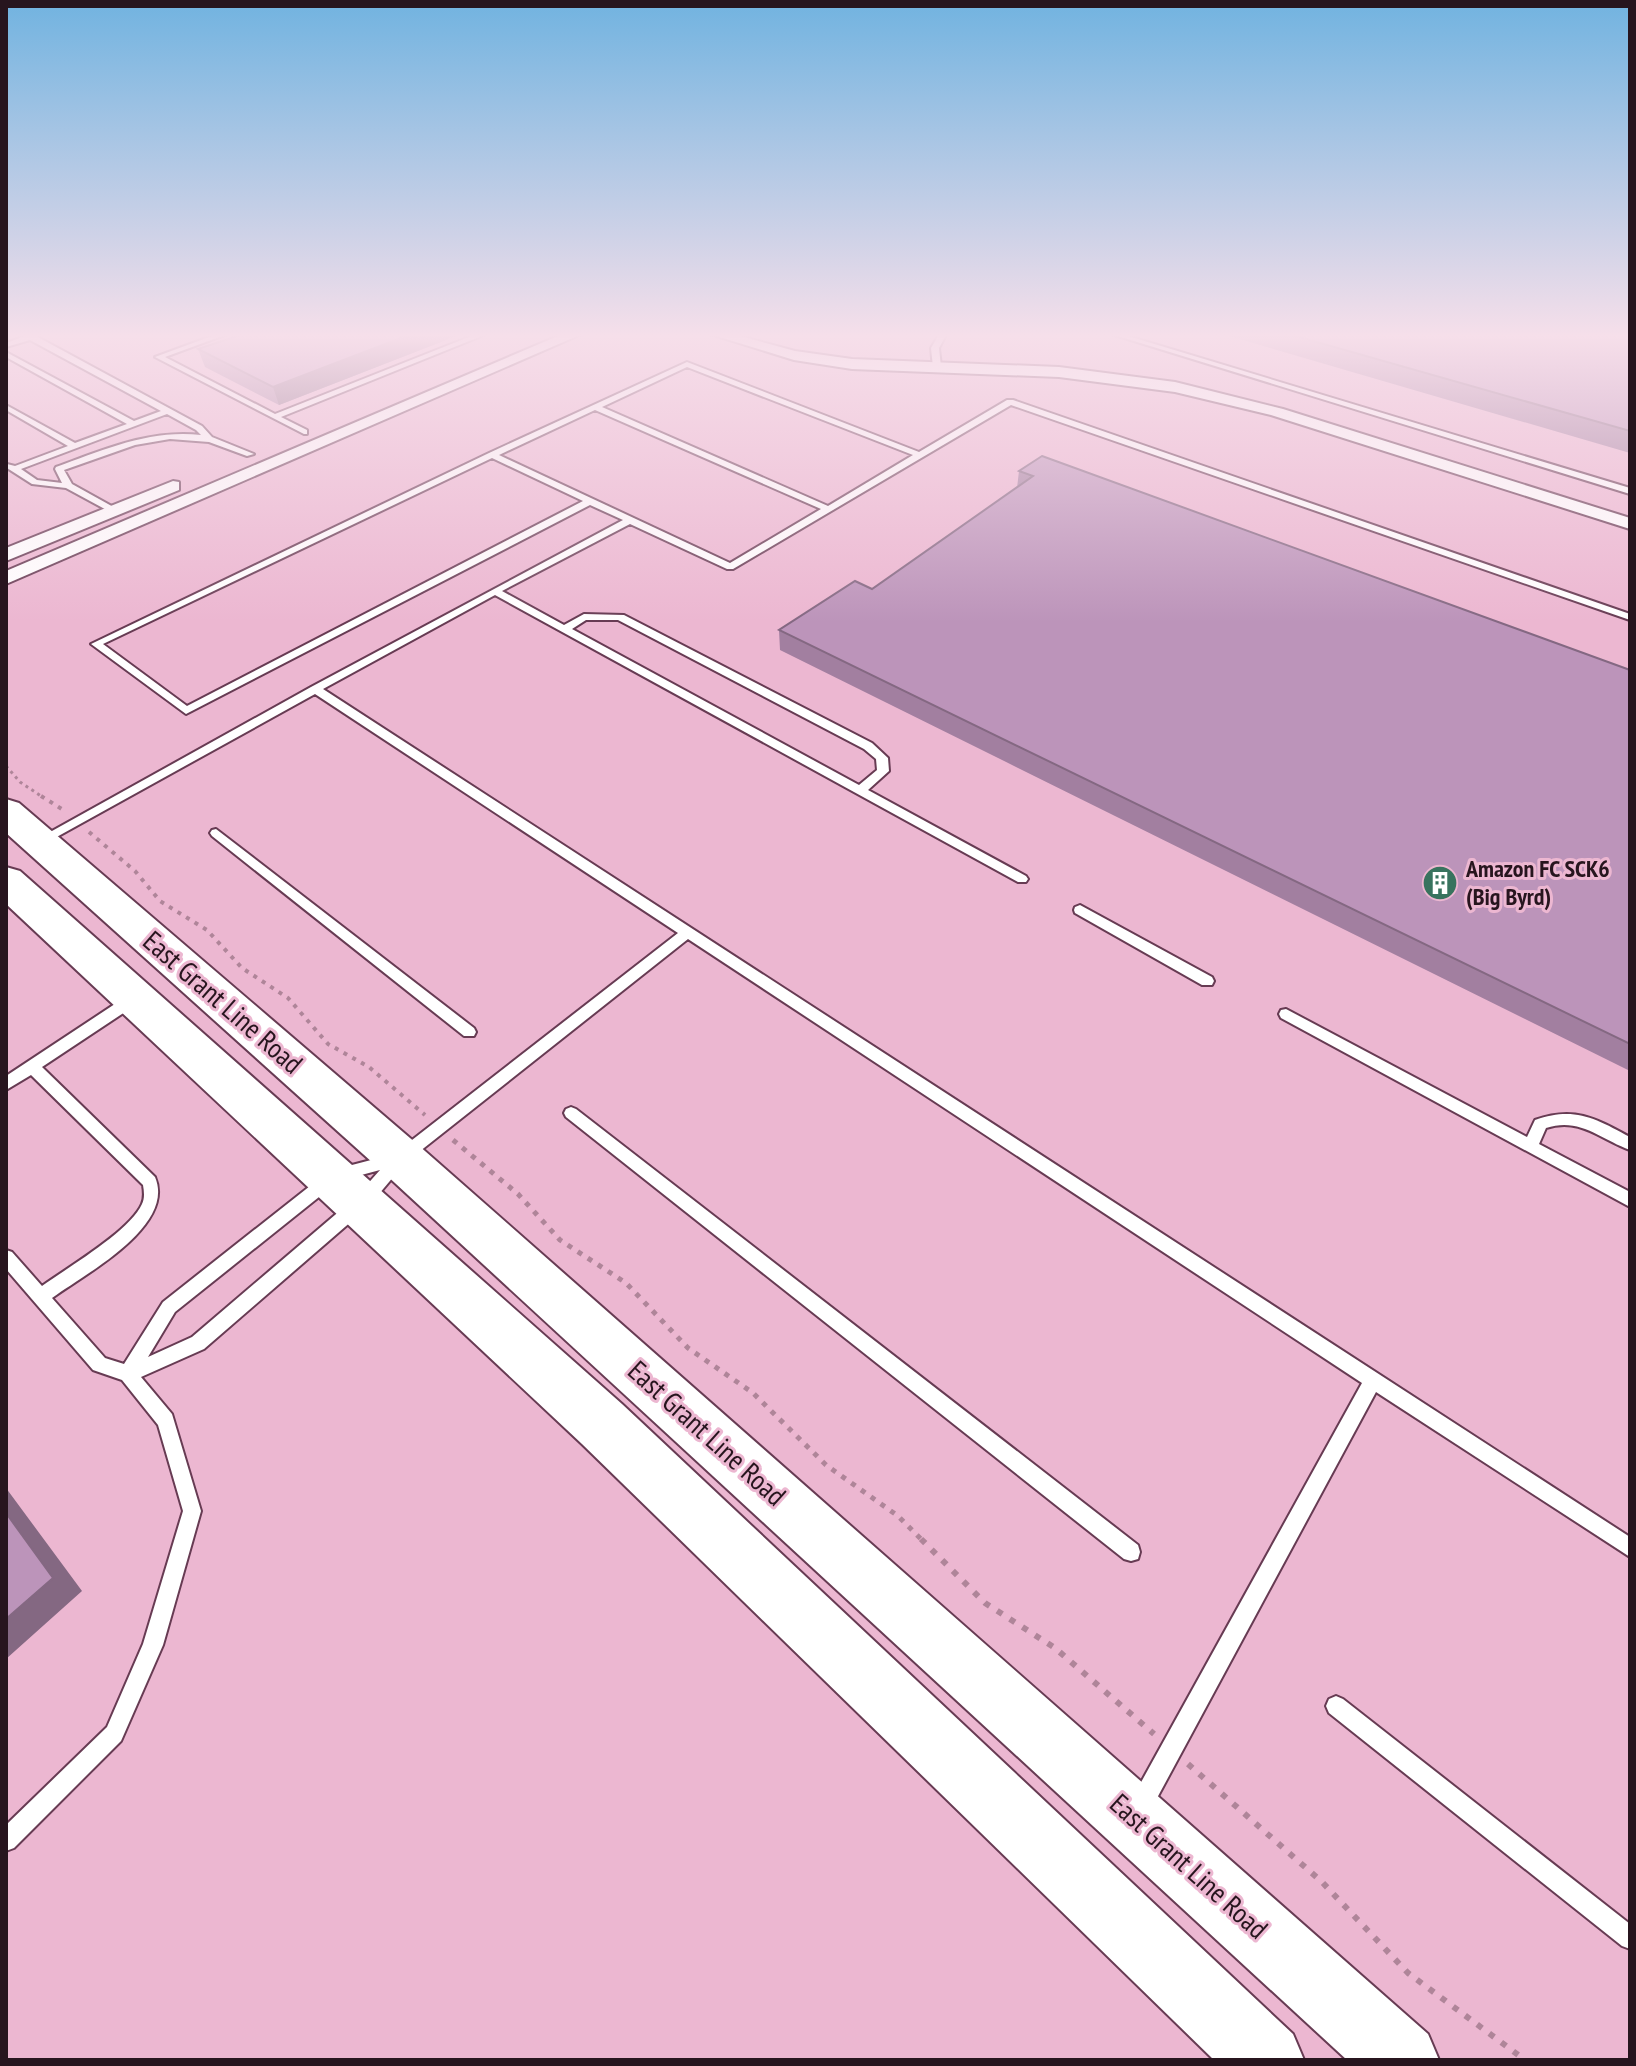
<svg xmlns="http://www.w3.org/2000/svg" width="1636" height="2066" font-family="'PT Sans Narrow',sans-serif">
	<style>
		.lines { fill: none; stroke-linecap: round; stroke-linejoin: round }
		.lane-casing { stroke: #673b53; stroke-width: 4 }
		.street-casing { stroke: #673b53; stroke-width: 4 }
		.primary-casing { stroke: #673b53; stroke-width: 4 }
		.path-far3 { stroke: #af8599; stroke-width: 3; stroke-dasharray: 3 4; stroke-linecap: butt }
		.path-far2 { stroke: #af8599; stroke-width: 4; stroke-dasharray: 4 6; stroke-linecap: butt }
		.path-far1 { stroke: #af8599; stroke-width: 5; stroke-dasharray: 5 7; stroke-linecap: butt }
		.path { stroke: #af8599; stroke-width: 6; stroke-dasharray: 6 9; stroke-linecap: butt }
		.lane { fill: #fff; fill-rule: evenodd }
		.street { fill: #fff; fill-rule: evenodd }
		.primary { fill: #fff; fill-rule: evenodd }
		.wall { fill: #a27fa0 }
		.shaded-wall { fill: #846882 }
		.building { fill: #bc94ba; stroke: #846882; stroke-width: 2 }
		.labels { text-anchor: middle; stroke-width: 6; stroke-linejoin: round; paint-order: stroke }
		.poi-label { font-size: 24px; font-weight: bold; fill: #27151e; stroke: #ecb7d1; text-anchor: start }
		.near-street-label { font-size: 28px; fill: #27151e; stroke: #ecb7d1 }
	</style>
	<rect width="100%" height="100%" fill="#ecb7d1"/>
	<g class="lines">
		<defs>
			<path id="lane" d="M220 333H230L165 357 275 414 479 333H489L281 417 307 430V434H304L155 357Z
				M940 333H947L939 348 941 367 937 369 933 367 931 348Z
				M1108 333H1118L1630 488V494Z
				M28 335H34L202 426 212 437 254 454 247 456 209 442 170 439 135 445 64 470 72 484 117 509 119 511 114 514 66 488 32 484 7 468V464L15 466 68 446 6 410V405L75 443 127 424 6 357V352L134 421 161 411 30 340 6 347V343ZM167 414 196 430 201 435C150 429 103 450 56 467L55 469 62 483 37 480 21 469Z
				M687 362 919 452 1007 400H1013L1630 614V620L1011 405 733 569H727L630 524 502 591 564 625 584 614 624 615 872 743 888 758 889 771 868 790 1026 876 1028 879 1026 882H1018L495 595 323 689 1630 1537V1557L1376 1392 1150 1811 1142 1814 1134 1811 1131 1803 1134 1795 1362 1383 688 939 405 1163 368 1207 204 1349 141 1377 172 1414 201 1511 163 1645 121 1741 14 1848 6 1851V1825L107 1727 143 1644 183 1511 158 1425 122 1380 93 1370 6 1269V1250L12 1252 42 1286C67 1268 130 1231 142 1204 145 1198 144 1191 143 1185L31 1075 6 1090V1076L127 996H137L139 1000 137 1004 42 1067 155 1177C176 1226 85 1274 52 1298L105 1358 124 1364 163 1302 329 1171 394 1154 678 933 315 694 44 844H36L34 841 311 687 623 520 590 505 186 714 91 644 489 453ZM687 367 913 455 828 506 602 407ZM595 410 821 509 730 563 499 455ZM492 458 583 501 187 706 103 644ZM586 620H618L864 749 876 759 877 770 859 785 572 629ZM380 1170 356 1197 192 1337 148 1357 175 1312 339 1181Z
				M216 829 474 1028 476 1032 474 1036H464L212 836 210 833 212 830Z
				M1080 905 1212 977 1214 981 1212 985H1202L1075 913 1074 910 1075 907Z
				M1286 1009 1527 1137 1535 1120C1574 1106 1595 1118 1630 1137V1150C1600 1139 1580 1117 1546 1128L1539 1144 1630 1192V1207L1281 1018 1279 1014 1281 1010Z
				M571 1107 576 1109 1138 1545 1140 1552 1138 1559 1131 1561 1124 1559 566 1117 564 1113 566 1109Z
				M1336 1696 1343 1699 1630 1924V1949L1622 1946 1329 1713 1326 1706 1329 1699Z"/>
			<path id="street" d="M565 333H584L6 584V571Z
				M707 333H729L795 351 852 359 1059 367 1175 382 1283 409 1630 518V529L1271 415 1175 392 1059 377 852 369 794 360Z
				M173 481 179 482V490L6 561V548Z"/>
			<path id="primary" d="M6 799 19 803 417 1144 1428 2034 1439 2060H1347L383 1172 6 833Z
				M6 867 20 871 622 1404 1293 2034 1304 2060H1214L582 1444 6 904Z"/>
		</defs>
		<use href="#lane" class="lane-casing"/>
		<use href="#street" class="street-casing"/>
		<use href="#primary" class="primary-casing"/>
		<path class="path-far3" d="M6 766 20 782 44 798"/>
		<path class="path-far2" d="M41 796 65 811
			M89 832 135 871 160 901 207 930 242 968 288 998 328 1044 369 1067 425 1115"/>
		<path class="path-far1" d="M453 1140 518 1194 560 1240 626 1283 688 1348 753 1393 826 1465 898 1516 923 1541"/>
		<path class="path" d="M921 1539 985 1603 1055 1648 1154 1734
			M1188 1764 1322 1882 1408 1973 1525 2060"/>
		<use href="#lane" class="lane"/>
		<use href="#street" class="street"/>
		<use href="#primary" class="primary"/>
	</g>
	<path class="wall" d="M464 333 279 405 205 367 198 349Z
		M1219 333H1630V453Z
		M1019 471 1630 670V1071L780 650 779 630 872 589 1017 488Z"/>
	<path class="shaded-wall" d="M414 333H464L279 405 273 387Z
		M6 1488 82 1591 6 1659Z"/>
	<path class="building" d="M246 333H414L273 387 198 349Z
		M1285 333H1630V431Z
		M1042 456 1630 670V1044L779 630 855 581 872 589 1033 476 1019 471Z
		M6 1513 53 1578 6 1619Z"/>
	<linearGradient id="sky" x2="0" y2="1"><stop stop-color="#71b3e0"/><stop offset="0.54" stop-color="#f6dfea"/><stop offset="1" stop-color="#f6dfea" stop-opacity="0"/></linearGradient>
	<rect width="1636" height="622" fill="url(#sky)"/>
	<defs>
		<symbol id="building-disc" viewBox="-11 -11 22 22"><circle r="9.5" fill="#38735e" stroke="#ecb7d1"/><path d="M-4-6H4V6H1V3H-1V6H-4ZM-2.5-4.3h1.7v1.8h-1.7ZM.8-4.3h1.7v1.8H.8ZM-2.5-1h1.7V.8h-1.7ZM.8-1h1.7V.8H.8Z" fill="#fff"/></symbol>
	</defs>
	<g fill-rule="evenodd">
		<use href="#building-disc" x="1420" y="863" width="40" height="40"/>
	</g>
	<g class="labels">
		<g class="poi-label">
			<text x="1466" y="877">Amazon FC SCK6<tspan x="1466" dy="28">(Big Byrd)</tspan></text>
		</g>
		<g class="near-street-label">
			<text transform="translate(223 1002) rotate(41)" y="10">East Grant Line Road</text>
			<text transform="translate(707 1433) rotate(42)" y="10">East Grant Line Road</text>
			<text transform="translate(1189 1866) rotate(42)" y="10">East Grant Line Road</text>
		</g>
	</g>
	<rect width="1636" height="2066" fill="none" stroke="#27151e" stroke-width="16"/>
</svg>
